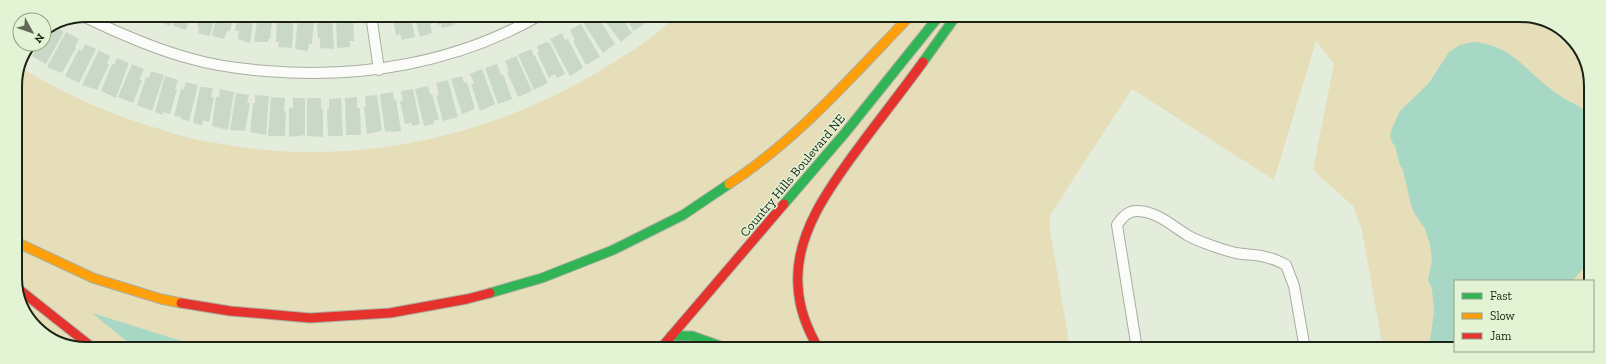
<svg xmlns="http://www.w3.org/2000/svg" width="1606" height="364" font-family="'Zilla Slab',serif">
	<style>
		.green { fill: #e6ddb9 }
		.water { fill: #a6d8c5 }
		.building { fill: #cad8c8 }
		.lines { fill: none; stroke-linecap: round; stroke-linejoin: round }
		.street-casing { stroke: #a8afa1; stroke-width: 12 }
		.fast-casing { stroke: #a8afa1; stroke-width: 11 }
		.slow-casing { stroke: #a8afa1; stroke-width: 11 }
		.jam-casing { stroke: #a8afa1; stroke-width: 11 }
		.street { stroke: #fbfcfa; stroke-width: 10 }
		.fast { stroke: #30b455; stroke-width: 9 }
		.slow { stroke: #ff9f0a; stroke-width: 9 }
		.jam { stroke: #e5322d; stroke-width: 9 }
		.labels { text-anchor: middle; stroke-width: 3; stroke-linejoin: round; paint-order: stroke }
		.street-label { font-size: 13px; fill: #1c2216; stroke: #e3f4d4 }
		.rim { fill: none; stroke: #1c2216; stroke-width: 2 }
	</style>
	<rect width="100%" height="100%" fill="#e4eddb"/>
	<path class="green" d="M676 16H1534L1582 58 1590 72V281H1455V349H1383L1362 230 1353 206 1313 170 1334 64 1316 41 1274 180 1132 89 1050 215V230L1070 348H72L36 328 16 292 15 82 21 68C66 95 113 116 163 130 173 133 183 137 194 139 234 147 276 153 317 152 423 151 528 118 617 60 628 53 639 47 649 39 659 32 667 23 676 16Z"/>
	<path class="water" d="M1473 42C1513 45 1526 72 1556 93 1567 102 1580 104 1590 115V261L1572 281H1455V349H1429L1434 311 1432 289 1428 280 1432 260 1430 244 1425 229 1415 214 1411 205 1403 170 1400 165 1395 146 1392 142 1390 136 1392 128 1400 111 1429 83 1449 52 1460 45Z
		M92 313 204 348H135Z"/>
	<path class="building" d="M161 15H174L170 26 158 21Z
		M176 15H194L192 21 189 20 186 30 173 26Z
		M200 15H215L210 36 198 33 199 27H197Z
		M217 15H234L230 31H227L224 39 213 36 212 35Z
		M238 15H254L250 43 238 39 239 31H235Z
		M258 15H273L270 39H268V42H254Z
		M277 15H294L292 48 278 47 279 42H276Z
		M298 15H307V18H314L312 44H309L308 51 295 49Z
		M316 15H332L334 49 320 48V38H318Z
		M336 15H353L354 41H350V47L337 48Z
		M392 15H408L410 24 412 23 415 37 402 40 400 34 396 35Z
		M414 15H431L433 23 430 24 432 33 420 37Z
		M435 15H452L455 25 442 28 441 24 438 25Z
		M455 15H471V17L458 23Z
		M591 15H594L599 23 601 22 615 44 603 53 582 21Z
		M604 15H620L632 33 621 42 604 20 606 18Z
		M623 15 642 16 647 22 634 31Z
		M581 24 600 57 586 65 573 41 575 40 570 30Z
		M53 25 64 32 46 64 32 56 39 44H44V36L47 30 50 31Z
		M66 32 79 39 75 47 76 48 62 73 47 67Z
		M562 33 565 40 568 39 583 68 570 76 550 39Z
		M546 42V43L549 42 565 74 557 78 555 74 549 78 537 53 539 52 537 46Z
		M85 44 96 49 79 83 65 76 79 49 82 51Z
		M531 49 534 56H535L548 83 534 90 518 55Z
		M99 50 110 56 107 63 109 65 97 90 82 85Z
		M516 56 532 91 518 97 507 72 509 71 505 61Z
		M117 58 129 63 116 98 101 91 112 64 114 65Z
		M132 64 144 69 139 79 142 80 133 103 118 97Z
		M497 64 501 75 503 74 512 99 498 104 485 68Z
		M482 69 495 104 480 111 471 84 474 83 470 74Z
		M151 71 164 75 152 111 137 105 146 77 149 78Z
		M165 76 178 80 175 90H177L170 114 163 112V115L155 112Z
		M462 76 464 83 467 82 475 109 462 114 451 79Z
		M448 80 458 117 443 121 436 96 439 95 436 83Z
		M186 82 198 85 189 121 181 119V117L174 116 181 89H184Z
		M428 86 430 94H432L439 119 433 121 434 124 424 126 415 89Z
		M200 87 213 88 211 97H214L209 122 203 120 202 125 193 123Z
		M220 89 234 92 228 130 212 126 216 97H219Z
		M413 89 420 124 412 126V123L405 124 400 101H403L401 91Z
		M393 92 394 100 396 99 401 131 391 132V131L385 132 380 94Z
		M236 93 249 95 247 103H250L245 131 230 130Z
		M255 95 269 96 266 135 250 132 253 103H255Z
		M377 95 382 131 367 134 364 107H366L365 96Z
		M271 97 285 98 284 111H286L285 136H268Z
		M357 97V108H360L361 135H346L345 98Z
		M293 98H305V135L289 137V108H293Z
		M307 98H321V109H323V137L307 136Z
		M341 98 343 136H328L327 109H329V99Z"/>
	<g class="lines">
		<defs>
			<path id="street" d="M371 15 379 70
				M83 16C118 33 154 49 192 59 216 66 241 69 266 71 361 79 457 63 540 15
				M1137 349 1117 225C1122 217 1128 210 1138 211 1158 212 1171 225 1187 235 1197 241 1223 250 1236 253 1246 255 1259 254 1269 258 1275 259 1280 262 1286 265L1294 286 1305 349"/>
			<path id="fast" d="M923 62 956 16
				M784 204 845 133 939 16
				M490 293 542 278 613 250 683 215 729 184
				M671 336H692L726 348"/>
			<path id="slow" d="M729 184C798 139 853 75 910 16
				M16 242 93 278 161 299 181 303"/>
			<path id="jam" d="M16 287 93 348
				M181 303 230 311 310 318 390 313 467 299 490 293
				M661 348 784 204
				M818 348C807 328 799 309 798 285 794 230 837 177 868 135 886 111 905 87 923 62"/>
		</defs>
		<use href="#street" class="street-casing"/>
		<use href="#fast" class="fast-casing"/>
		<use href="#slow" class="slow-casing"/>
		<use href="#jam" class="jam-casing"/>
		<use href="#street" class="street"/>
		<use href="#fast" class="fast"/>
		<use href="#slow" class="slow"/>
		<use href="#jam" class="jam"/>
	</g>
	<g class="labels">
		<g class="street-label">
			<text transform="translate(792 175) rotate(-50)" y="5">Country Hills Boulevard NE</text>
		</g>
	</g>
	<path d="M0 0H1606V364H0ZM86 22H1520A64 64 0 0 1 1584 86V278A64 64 0 0 1 1520 342H86A64 64 0 0 1 22 278V86A64 64 0 0 1 86 22Z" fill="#e3f4d4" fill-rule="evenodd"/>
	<path class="rim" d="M86 22H1520A64 64 0 0 1 1584 86V278A64 64 0 0 1 1520 342H86A64 64 0 0 1 22 278V86A64 64 0 0 1 86 22Z"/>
	<rect x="1454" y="280" width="140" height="72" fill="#e3f4d4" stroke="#93a088"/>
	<rect x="1462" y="293" width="20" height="6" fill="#30b455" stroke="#93a088"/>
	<text x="1490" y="300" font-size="12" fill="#1c2216">Fast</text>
	<rect x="1462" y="313" width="20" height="6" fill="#ff9f0a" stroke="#93a088"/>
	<text x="1490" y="320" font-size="12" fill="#1c2216">Slow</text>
	<rect x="1462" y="333" width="20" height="6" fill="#e5322d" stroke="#93a088"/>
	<text x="1490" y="340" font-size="12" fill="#1c2216">Jam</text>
	<g transform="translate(32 32) rotate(130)"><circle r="19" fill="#e3f4d4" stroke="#93a088"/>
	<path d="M0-3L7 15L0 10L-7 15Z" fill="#62695b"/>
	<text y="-6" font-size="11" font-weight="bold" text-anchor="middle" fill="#1c2216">N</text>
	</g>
</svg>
